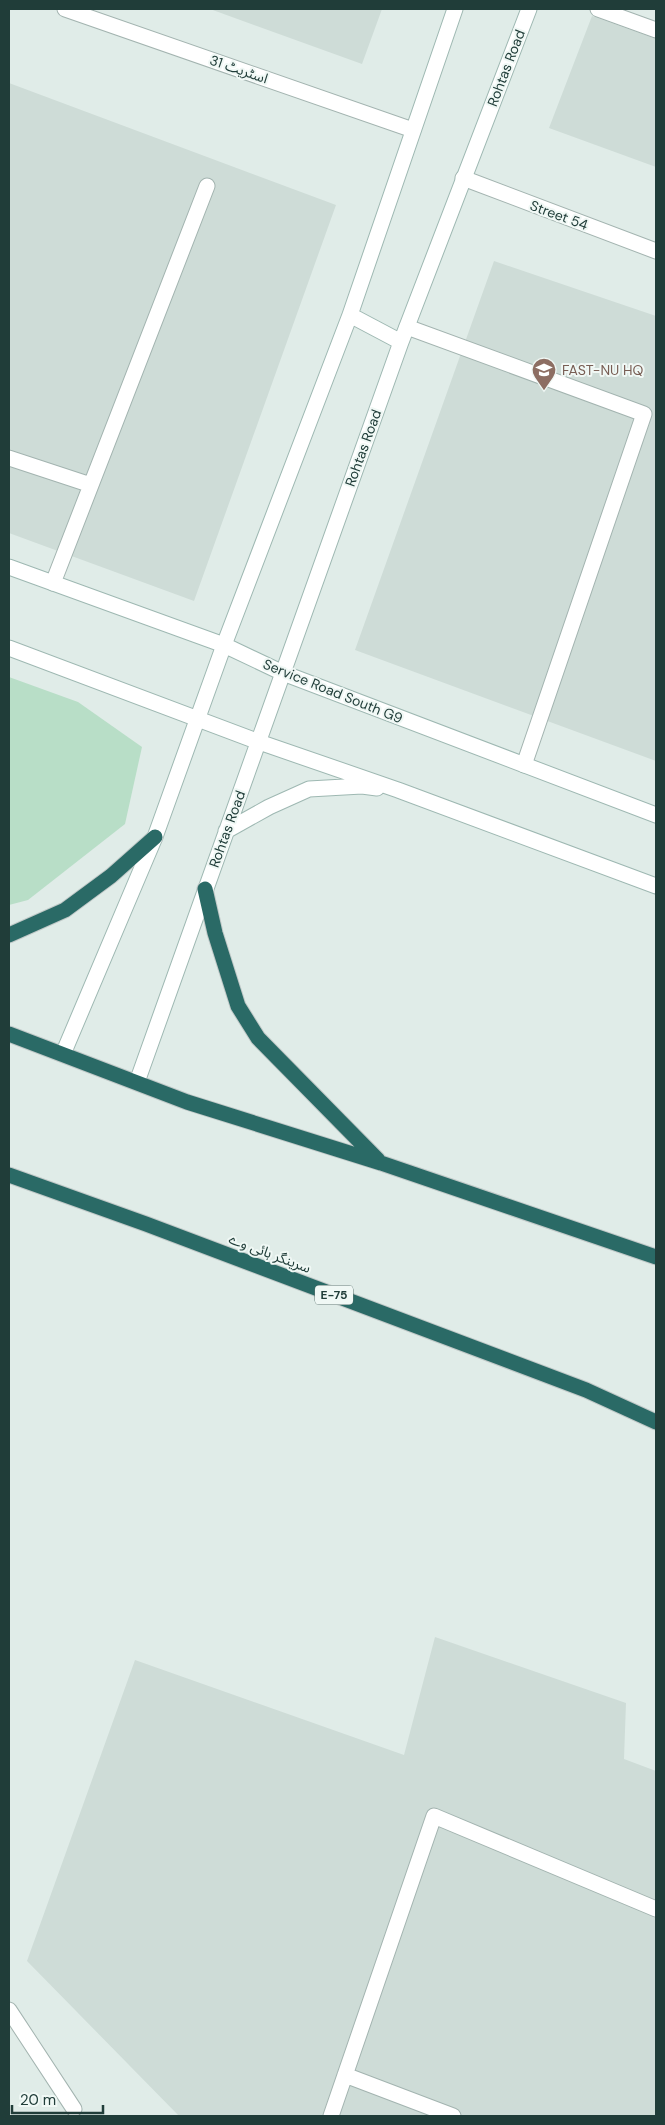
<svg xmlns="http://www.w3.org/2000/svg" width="665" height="2125" font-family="'DM Sans','Noto Sans Arabic',sans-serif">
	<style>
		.built { fill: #cedcd7 }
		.green { fill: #b8dec7 }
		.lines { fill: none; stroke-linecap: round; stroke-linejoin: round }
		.lane-casing { stroke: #a3b4b0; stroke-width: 17 }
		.street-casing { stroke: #a3b4b0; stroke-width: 17 }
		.secondary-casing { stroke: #9eb8b2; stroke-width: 17 }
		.highway-casing { stroke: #c1c9c8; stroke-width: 17 }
		.lane { stroke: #fff; stroke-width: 15 }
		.street { stroke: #fff; stroke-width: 15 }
		.secondary { stroke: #fff; stroke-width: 15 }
		.highway { stroke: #2a6a66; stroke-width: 15 }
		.labels { text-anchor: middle; stroke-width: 4; stroke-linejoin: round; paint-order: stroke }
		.shield { fill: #f0f8f5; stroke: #5e7571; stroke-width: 1 }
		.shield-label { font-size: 12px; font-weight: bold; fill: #203d39 }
		.street-label { font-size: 14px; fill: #203d39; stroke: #f0f8f5 }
		.education-label { font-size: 14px; fill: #785e54; stroke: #f0f8f5; text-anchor: start }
	</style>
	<rect width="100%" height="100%" fill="#e0ece8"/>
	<path class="built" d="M210 9H382L362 64Z
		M592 16 656 39V167L549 128Z
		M9 83 336 205 194 601 9 533Z
		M494 261 656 316V761L355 650Z
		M435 1637 626 1703 624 1759 656 1771V2116H179L27 1961 135 1660 404 1755Z"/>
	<path class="green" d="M9 677 78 702 142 747 125 824 28 900 9 905Z"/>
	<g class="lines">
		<defs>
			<path id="lane" d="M407 327 644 414 524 765
				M9 458 91 485
				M53 583 207 186
				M9 2010 74 2109
				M345 2075 453 2116
				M331 2116 434 1816 656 1909"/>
			<path id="street" d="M65 9 413 130
				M598 9 656 30
				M463 178 656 251"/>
			<path id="secondary" d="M350 315 401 342
				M9 567 224 645 283 673 656 815
				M9 648 259 742 398 790 656 886
				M226 831 269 807 309 789 362 786 377 788
				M63 1054 155 837 224 645 350 315 455 9
				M137 1082 401 342 529 9"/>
			<path id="highway" d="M205 889 215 933 238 1006 258 1038 378 1160
				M9 935 65 910 111 876 155 837
				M9 1034 187 1102 381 1163 656 1257
				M9 1175 146 1224 586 1390 656 1422"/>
		</defs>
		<use href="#lane" class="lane-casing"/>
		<use href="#street" class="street-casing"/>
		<use href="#secondary" class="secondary-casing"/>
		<use href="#highway" class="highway-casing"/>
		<use href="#lane" class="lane"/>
		<use href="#street" class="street"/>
		<use href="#secondary" class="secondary"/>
		<use href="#highway" class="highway"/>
	</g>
	<defs>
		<symbol id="university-pin" viewBox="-11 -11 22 30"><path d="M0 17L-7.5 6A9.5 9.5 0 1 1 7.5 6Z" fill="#8d6e63" stroke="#f0f8f5"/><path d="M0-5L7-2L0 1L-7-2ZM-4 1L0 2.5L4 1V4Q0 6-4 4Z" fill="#fff"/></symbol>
	</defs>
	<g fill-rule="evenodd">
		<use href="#university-pin" x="530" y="356" width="28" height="38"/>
	</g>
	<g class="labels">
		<rect class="shield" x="315" y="1285.5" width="38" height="19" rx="4"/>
		<g class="shield-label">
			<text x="334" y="1299">E-75</text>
		</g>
		<g class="street-label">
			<text transform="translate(506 68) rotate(-69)" y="5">Rohtas Road</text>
			<text transform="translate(239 69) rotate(19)" y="5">اسٹریٹ 31</text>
			<text transform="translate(559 215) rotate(20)" y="5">Street 54</text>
			<text transform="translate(363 448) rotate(-70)" y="5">Rohtas Road</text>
			<text transform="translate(333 691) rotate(22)" y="5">Service Road South G9</text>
			<text transform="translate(227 829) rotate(-70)" y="5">Rohtas Road</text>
			<text transform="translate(270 1253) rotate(21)" y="5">سرینگر ہائی وے</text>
		</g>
		<g class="education-label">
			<text x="562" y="375">FAST-NU HQ</text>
		</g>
	</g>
	<rect width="665" height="2125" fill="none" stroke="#203d39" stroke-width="20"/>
	<path d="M12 2105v8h91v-8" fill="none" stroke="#203d39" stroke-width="2.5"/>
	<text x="20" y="2105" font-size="15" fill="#203d39" stroke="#f0f8f5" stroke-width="4" paint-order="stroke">20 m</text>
</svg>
